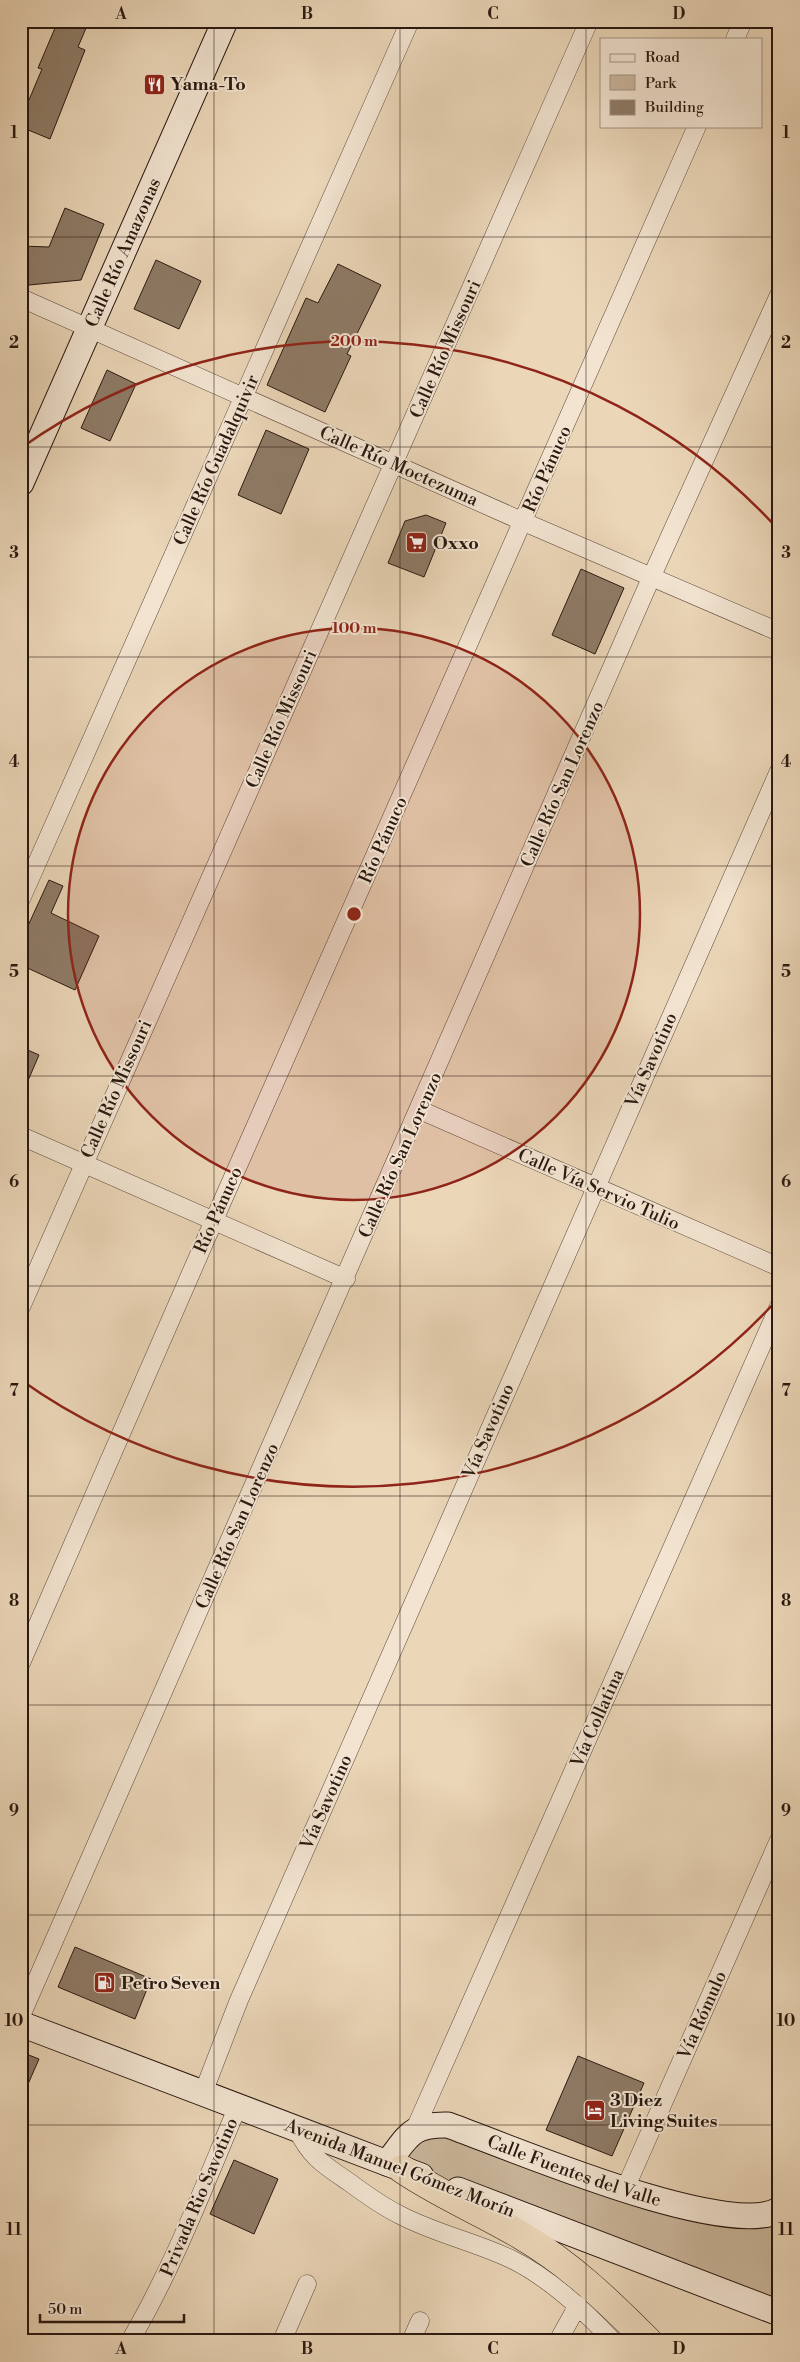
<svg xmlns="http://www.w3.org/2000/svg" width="800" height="2362" font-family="'Libre Bodoni',serif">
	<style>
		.green { fill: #cab69b; stroke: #7a6756 }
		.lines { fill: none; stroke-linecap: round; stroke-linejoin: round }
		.stream { stroke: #766353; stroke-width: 5.5 }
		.building { fill: #8e7b67; stroke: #291810 }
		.street-casing { stroke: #5a483a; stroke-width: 19 }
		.secondary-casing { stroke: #291810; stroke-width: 27 }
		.highway-casing { stroke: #291810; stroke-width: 29 }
		.street { stroke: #f2e4d1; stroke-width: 18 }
		.secondary { stroke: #f2e4d1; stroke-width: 25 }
		.highway { stroke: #ebd6b8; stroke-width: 28 }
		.grid { fill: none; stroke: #291810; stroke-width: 1; stroke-opacity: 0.55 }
		.ring { fill: none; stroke: #8f2418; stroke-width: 2.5 }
		.labels { text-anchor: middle; stroke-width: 4; stroke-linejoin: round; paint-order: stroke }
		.poi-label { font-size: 18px; font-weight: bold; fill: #291810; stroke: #f2e4d1; text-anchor: start }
		.street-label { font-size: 18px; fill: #291810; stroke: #f2e4d1 }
		.centre { fill: #8f2418; stroke: #f2e4d1; stroke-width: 2.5 }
		.ring-label { font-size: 15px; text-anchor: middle; font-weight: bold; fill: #8f2418; stroke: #f2e4d1; stroke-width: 4; stroke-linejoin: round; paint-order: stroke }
		.neatline { fill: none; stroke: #291810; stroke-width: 2 }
		.grid-label { font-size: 16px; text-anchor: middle; font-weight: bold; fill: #291810 }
	</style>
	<rect width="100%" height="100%" fill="#ebd6b8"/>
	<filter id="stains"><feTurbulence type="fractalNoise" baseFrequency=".004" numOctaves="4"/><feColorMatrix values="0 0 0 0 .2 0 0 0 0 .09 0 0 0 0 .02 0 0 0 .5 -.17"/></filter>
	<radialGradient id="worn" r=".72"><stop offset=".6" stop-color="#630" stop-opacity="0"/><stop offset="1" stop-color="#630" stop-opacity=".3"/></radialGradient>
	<path class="green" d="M448 2125 705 2212 779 2208V2313L387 2163Z"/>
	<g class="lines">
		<path class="stream" d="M769 2341 771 2337"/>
	</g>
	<path class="building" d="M58 21H89L78 47 85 50 50 139 21 127V105L26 107 42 69 38 68Z
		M65 208 104 224 81 280 29 285 21 282V246L49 247Z
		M156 260 201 281 179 329 134 309Z
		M338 264 381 285 347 354 351 356 325 412 267 385 306 298 318 303Z
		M107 370 136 384 110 441 81 428Z
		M266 430 309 449 281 514 238 495Z
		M426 515 446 523 424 577 388 563 405 521Z
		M581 569 624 588 595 654 552 635Z
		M49 880 63 886 51 913 99 936 75 990 21 965V941Z
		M21 1047 39 1055 21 1097Z
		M75 1947 151 1979 135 2019 58 1987Z
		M21 2052 39 2059 21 2100Z
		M578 2056 644 2083 612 2156 546 2130Z
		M234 2160 278 2179 254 2234 210 2214Z"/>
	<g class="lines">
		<defs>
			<path id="street" d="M735 39 743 21
				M21 298 524 522 779 632
				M21 899 410 21
				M420 1110 779 1267
				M21 1136 346 1279
				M21 1307 589 21
				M21 1663 222 1202 697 126
				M21 2016 651 578 779 295
				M203 2093 239 2000 779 771
				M297 2129C310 2157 324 2165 349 2182 365 2194 382 2206 400 2215 436 2234 476 2242 513 2260 551 2279 584 2310 613 2341
				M415 2129 779 1306
				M625 2189 779 1840
				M130 2341C174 2266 204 2186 238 2106
				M282 2341 307 2284
				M411 2341 420 2321
				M558 2341 578 2305"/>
			<g id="secondary">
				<path id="s1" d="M21 483 225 21"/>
				<path d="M21 2024 421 2176"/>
				<path id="s2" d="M387 2163C409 2136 410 2124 448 2125 509 2147 726 2240 779 2210"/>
				<path d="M458 2190 779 2313"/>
			</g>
			<path id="highway" d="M402 2169C440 2195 482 2212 522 2236 570 2264 609 2302 648 2341"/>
		</defs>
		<use href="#street" class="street-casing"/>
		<use href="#secondary" class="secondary-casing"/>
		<use href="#highway" class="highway-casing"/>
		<use href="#street" class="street"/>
		<use href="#secondary" class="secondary"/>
		<use href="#highway" class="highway"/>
	</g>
	<path class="grid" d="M214 21V2341M400 21V2341M586 21V2341M21 237H779M21 447H779M21 657H779M21 866H779M21 1076H779M21 1286H779M21 1496H779M21 1705H779M21 1915H779M21 2125H779"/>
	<circle cx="354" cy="914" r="286" fill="#8f2418" fill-opacity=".12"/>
	<g class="ring">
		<circle cx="354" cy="914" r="286"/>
		<path d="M776 1301A573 573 0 0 1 21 1380M21 448A573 573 0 0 1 776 527"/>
	</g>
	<defs>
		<symbol id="restaurant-square" viewBox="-11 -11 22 22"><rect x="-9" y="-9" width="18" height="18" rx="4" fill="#8f2418" stroke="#f2e4d1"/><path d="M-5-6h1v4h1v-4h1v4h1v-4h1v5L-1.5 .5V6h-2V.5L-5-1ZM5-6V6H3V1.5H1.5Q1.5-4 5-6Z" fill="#fff"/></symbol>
		<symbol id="supermarket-square" viewBox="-11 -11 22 22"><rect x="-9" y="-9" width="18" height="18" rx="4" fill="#8f2418" stroke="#f2e4d1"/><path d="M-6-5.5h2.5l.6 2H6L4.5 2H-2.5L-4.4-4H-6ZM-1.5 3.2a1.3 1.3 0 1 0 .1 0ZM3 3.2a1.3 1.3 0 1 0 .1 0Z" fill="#fff"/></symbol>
		<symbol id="fuel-square" viewBox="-11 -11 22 22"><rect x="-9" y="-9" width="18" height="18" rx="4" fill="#8f2418" stroke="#f2e4d1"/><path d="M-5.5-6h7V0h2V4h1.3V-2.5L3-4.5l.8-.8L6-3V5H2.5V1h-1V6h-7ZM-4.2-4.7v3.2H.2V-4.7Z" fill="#fff"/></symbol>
		<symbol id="hotel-square" viewBox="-11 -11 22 22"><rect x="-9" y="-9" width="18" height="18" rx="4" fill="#8f2418" stroke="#f2e4d1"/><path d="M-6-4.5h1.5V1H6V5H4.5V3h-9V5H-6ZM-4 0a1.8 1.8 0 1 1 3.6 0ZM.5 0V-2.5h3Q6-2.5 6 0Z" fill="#fff"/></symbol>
	</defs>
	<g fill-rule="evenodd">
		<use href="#restaurant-square" x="142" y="72" width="25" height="25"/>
		<use href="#supermarket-square" x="404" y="530" width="25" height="25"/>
		<use href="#fuel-square" x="92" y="1970" width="25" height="25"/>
		<use href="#hotel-square" x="582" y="2098" width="25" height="25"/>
	</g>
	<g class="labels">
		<g class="poi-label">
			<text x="170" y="90">Yama-To</text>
			<text x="433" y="549">Oxxo</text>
			<text x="121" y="1989">Petro Seven</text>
			<text x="610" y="2106">3 Diez<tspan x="610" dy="21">Living Suites</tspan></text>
		</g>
		<g class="street-label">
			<text dy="6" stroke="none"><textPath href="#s1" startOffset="252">Calle Río Amazonas</textPath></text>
			<text transform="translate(445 349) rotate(-66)" y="6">Calle Río Missouri</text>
			<text transform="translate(216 460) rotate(-66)" y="6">Calle Río Guadalquivir</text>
			<text transform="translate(399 466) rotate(24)" y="6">Calle Río Moctezuma</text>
			<text transform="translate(547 469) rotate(-66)" y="6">Río Pánuco</text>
			<text transform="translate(281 719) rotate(-66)" y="6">Calle Río Missouri</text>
			<text transform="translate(562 784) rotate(-66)" y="6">Calle Río San Lorenzo</text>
			<text transform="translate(383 840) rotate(-66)" y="6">Río Pánuco</text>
			<text transform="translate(651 1060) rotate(-66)" y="6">Vía Savotino</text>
			<text transform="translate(116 1089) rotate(-66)" y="6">Calle Río Missouri</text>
			<text transform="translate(400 1155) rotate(-66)" y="6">Calle Río San Lorenzo</text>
			<text transform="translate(599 1189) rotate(24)" y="6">Calle Vía Servio Tulio</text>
			<text transform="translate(218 1210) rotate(-66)" y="6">Río Pánuco</text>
			<text transform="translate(488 1431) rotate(-66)" y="6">Vía Savotino</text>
			<text transform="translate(237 1526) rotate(-66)" y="6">Calle Río San Lorenzo</text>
			<text transform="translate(597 1718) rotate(-66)" y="6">Vía Collatina</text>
			<text transform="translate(326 1802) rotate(-66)" y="6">Vía Savotino</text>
			<text transform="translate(702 2015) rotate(-66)" y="6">Vía Rómulo</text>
			<text transform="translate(400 2168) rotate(21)" y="6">Avenida Manuel Gómez Morín</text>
			<text dy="6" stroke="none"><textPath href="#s2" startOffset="211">Calle Fuentes del Valle</textPath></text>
			<text transform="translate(199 2197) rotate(-67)" y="6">Privada Rio Savotino</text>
		</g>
	</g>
	<circle cx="354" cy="914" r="8" class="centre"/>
	<g class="ring-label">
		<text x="354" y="346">200 m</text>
		<text x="354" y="633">100 m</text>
	</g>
	<rect width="800" height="2362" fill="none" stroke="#ebd6b8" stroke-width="55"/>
	<rect x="600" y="38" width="162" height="90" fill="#f2e4d1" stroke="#a29284"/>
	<rect x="610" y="54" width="25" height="8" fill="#f2e4d1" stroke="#a29284"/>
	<text x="645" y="62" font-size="15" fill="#291810">Road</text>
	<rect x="610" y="75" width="25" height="15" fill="#cab69b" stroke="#a29284"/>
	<text x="645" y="88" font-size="15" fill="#291810">Park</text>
	<rect x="610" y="100" width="25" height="15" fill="#8e7b67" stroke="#a29284"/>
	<text x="645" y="112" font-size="15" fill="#291810">Building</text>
	<path d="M40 2314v8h144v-8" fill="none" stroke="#291810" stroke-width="2.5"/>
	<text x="48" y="2314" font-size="15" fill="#291810" stroke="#f2e4d1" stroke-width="4" paint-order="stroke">50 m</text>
	<rect x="28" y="28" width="744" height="2306" class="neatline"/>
	<g class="grid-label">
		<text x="121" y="19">A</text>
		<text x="307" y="19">B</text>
		<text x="493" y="19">C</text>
		<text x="679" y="19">D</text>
		<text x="14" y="138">1</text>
		<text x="786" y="138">1</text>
		<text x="14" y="348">2</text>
		<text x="786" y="348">2</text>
		<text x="14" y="558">3</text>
		<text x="786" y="558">3</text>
		<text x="14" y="767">4</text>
		<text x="786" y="767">4</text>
		<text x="14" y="977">5</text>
		<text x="786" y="977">5</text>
		<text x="14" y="1187">6</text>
		<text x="786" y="1187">6</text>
		<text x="14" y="1396">7</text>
		<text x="786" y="1396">7</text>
		<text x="14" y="1606">8</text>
		<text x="786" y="1606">8</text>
		<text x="14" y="1816">9</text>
		<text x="786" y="1816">9</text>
		<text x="14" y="2026">10</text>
		<text x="786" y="2026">10</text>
		<text x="14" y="2235">11</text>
		<text x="786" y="2235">11</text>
		<text x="121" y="2354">A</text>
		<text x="307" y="2354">B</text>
		<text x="493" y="2354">C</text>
		<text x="679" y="2354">D</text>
	</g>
	<rect width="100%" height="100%" filter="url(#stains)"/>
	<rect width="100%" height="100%" fill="url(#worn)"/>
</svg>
